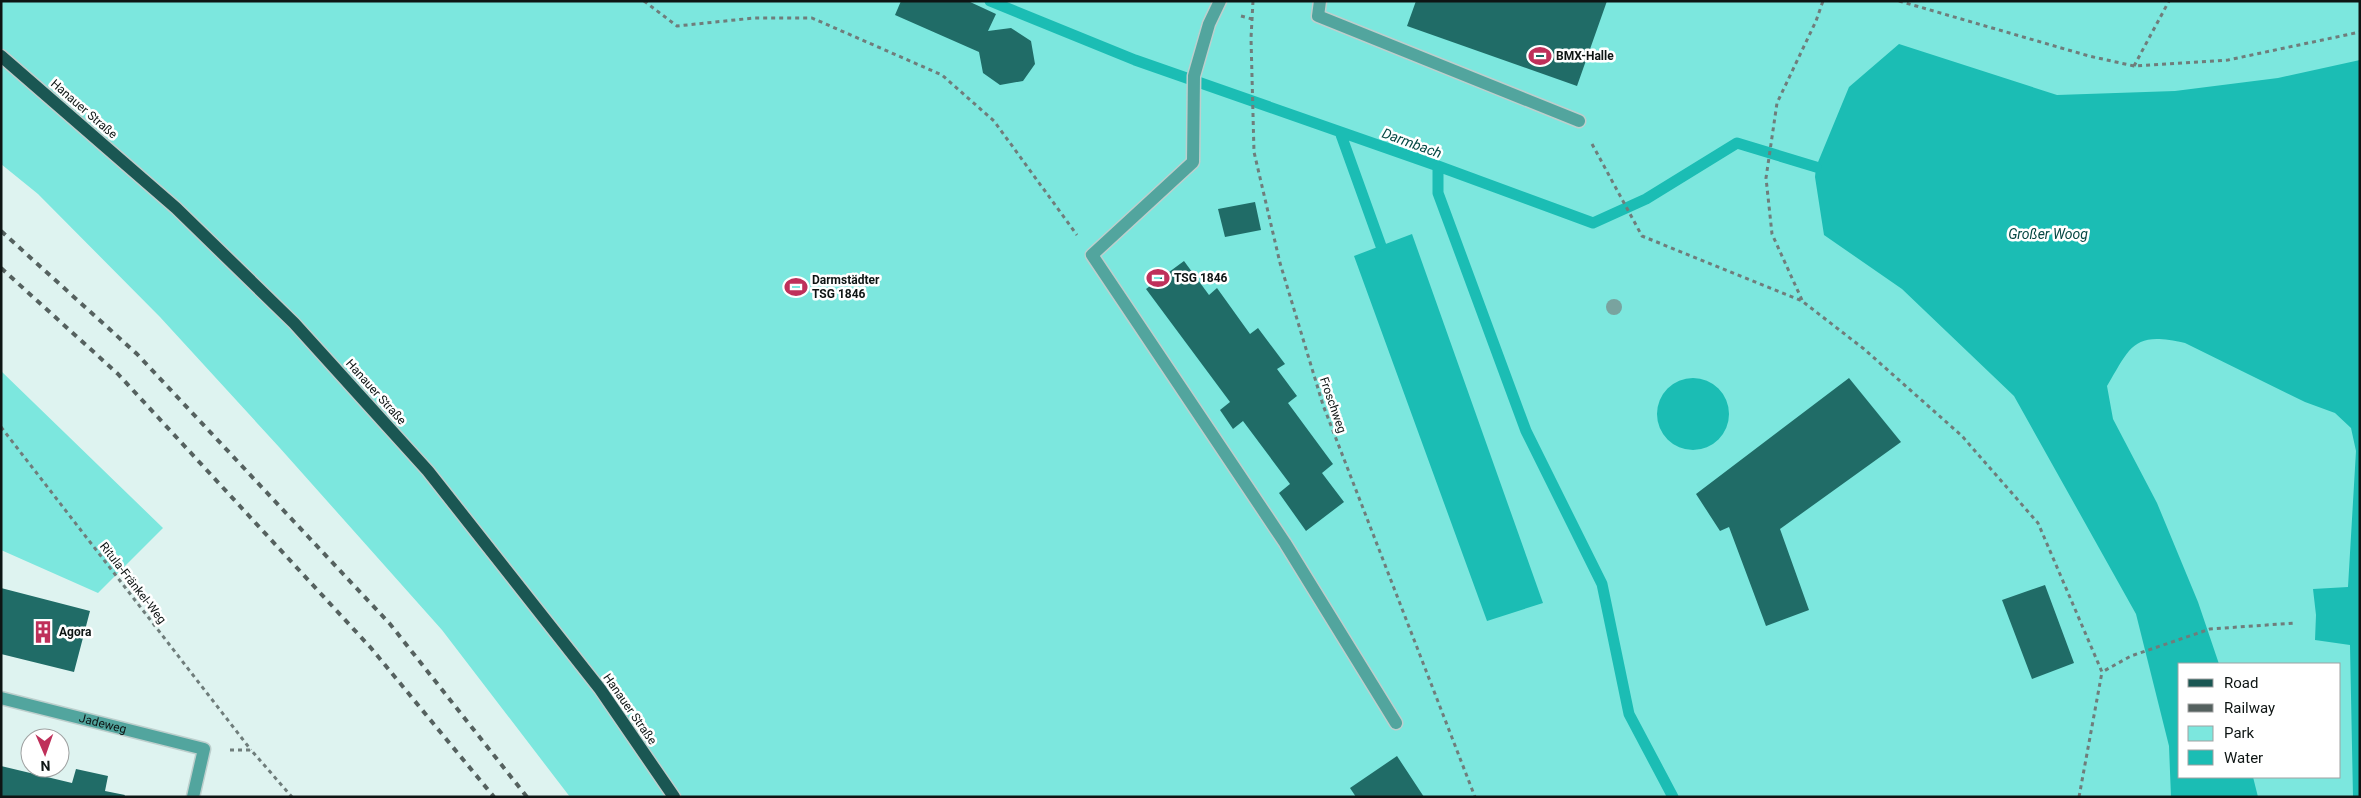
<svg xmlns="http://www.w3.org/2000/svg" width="2361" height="798" font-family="Roboto,sans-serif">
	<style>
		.green { fill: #7ce7de; fill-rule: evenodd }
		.water { fill: #1bbdb4 }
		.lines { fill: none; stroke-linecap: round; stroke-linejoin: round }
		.stream { stroke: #1bbdb4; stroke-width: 11 }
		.building { fill: #206c67 }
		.minor-casing { stroke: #bdcfcd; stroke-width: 15 }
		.major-casing { stroke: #bdcfcd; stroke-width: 15 }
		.path { stroke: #6f7d7b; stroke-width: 3; stroke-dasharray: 4 4; stroke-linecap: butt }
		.minor { stroke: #52a59e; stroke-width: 12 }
		.major { stroke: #1a5753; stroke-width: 12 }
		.rail { stroke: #55615f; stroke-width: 4; stroke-dasharray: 6 6; stroke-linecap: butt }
		.tree { fill: #79a39f }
		.labels { text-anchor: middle; stroke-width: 5; stroke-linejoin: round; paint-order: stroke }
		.poi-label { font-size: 12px; font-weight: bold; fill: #0e1514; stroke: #fff; text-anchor: start }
		.street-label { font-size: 12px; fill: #0e1514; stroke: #fff }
		.water-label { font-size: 14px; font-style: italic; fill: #064844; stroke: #fff }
	</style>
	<rect width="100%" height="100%" fill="#def3f0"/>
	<path class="green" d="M1 1H2360V797H570L442 630 279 447 160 317 38 194 1 164ZM2180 664H2340V777H2180Z
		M1 371 163 528 98 593 1 550Z"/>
	<path class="water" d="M1899 44 2057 95 2175 91 2278 78 2360 60V797H2353L2350 645 2315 640 2316 615 2313 589 2348 587 2356 451 2351 428 2335 413 2305 402 2185 343C2133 331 2131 346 2107 386L2113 419 2157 503 2198 602 2219 664H2180V777H2253L2258 797H2171L2169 746 2136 614 2014 396 1902 289 1824 235 1815 177 1816 167 1849 87Z
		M1412 234 1543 603 1487 621 1354 256Z
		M1657 414a36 36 0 1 1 72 0a36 36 0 1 1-72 0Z"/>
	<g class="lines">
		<path class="stream" d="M990 1 1135 60 1438 166 1593 223 1646 199 1737 143 1816 167
			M1340 132 1381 246
			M1438 166V193L1526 431 1602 584 1629 714 1673 797"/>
	</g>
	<path class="building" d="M901 1H968L996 14 988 31 1011 28 1031 41 1035 64 1023 81 1000 85 983 73 979 52 895 15Z
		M1416 1H1607L1577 86 1407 26Z
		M1255 202 1261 230 1225 237 1218 209Z
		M1184 261 1209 295 1217 288 1250 334 1258 328 1285 364 1277 369 1297 396 1288 403 1333 464 1322 473 1344 502 1306 531 1279 493 1290 484 1243 421 1233 429 1220 410 1230 402 1146 289Z
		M1849 378 1901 442 1780 529 1809 610 1766 626 1729 527 1720 531 1696 494Z
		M2045 585 2074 663 2032 679 2002 600Z
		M1 588 90 611 74 672 1 654Z
		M1397 756 1424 797H1356L1350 788Z
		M1 766 72 783 76 769 108 776 105 791 125 795 124 797H1Z"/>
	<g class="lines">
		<defs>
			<g id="minor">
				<path d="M1220 1 1209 24 1194 76 1193 162 1092 255 1285 543 1396 723"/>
				<path d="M1320 1 1318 16 1579 121"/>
				<path id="s1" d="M1 698 204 749 193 797"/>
			</g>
			<path id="major" d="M1 56 176 208 294 323 428 471 600 689 674 797"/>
		</defs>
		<use href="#minor" class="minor-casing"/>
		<use href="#major" class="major-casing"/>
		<path class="path" d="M644 1 677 26 754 18H812L942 75 994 121 1077 235
			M1253 1 1251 38 1254 152 1280 263 1323 405 1475 797
			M1899 1 2089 56 2134 66 2228 60 2360 32
			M1241 16 1252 19
			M2134 66 2169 1
			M1592 144 1642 236 1802 301 1864 349 1962 436 2038 523 2102 672 2131 656 2210 629 2295 623
			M1802 300 1772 234 1766 178 1777 103 1816 21 1823 1
			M1 427 251 750
			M230 750H251L292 797
			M2079 797 2102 672"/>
		<use href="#minor" class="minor"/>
		<use href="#major" class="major"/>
		<path class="rail" d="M1 231 137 354 390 624 527 797
			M1 268 118 374 371 648 494 797"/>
	</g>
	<circle class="tree" cx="1614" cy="307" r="8"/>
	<defs>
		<symbol id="stadium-bare" viewBox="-9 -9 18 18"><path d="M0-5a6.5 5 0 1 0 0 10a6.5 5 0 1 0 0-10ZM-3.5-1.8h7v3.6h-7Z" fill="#bf305a" stroke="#fff" stroke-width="2.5" paint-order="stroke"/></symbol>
		<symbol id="building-bare" viewBox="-9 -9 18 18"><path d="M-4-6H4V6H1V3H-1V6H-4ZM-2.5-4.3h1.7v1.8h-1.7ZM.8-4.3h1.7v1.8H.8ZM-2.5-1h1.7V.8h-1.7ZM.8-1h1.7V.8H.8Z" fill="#bf305a" stroke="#fff" stroke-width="2.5" paint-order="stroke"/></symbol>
	</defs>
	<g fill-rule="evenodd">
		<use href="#stadium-bare" x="1524" y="40" width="32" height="32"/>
		<use href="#stadium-bare" x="1142" y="262" width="32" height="32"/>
		<use href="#stadium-bare" x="780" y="271" width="32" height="32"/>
		<use href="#building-bare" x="27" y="616" width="32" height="32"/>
	</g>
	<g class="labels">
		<g class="poi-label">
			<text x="1556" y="60">BMX-Halle</text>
			<text x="1174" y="282">TSG 1846</text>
			<text x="812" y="284">Darmstädter<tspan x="812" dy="14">TSG 1846</tspan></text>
			<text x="59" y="636">Agora</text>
		</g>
		<g class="street-label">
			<text transform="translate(84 109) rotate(41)" y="4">Hanauer Straße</text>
			<text transform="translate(376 392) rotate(48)" y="4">Hanauer Straße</text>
			<text transform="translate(1333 405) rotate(71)" y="4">Froschweg</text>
			<text transform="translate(133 583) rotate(52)" y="4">Ritula-Fränkel-Weg</text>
			<text transform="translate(630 709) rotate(55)" y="4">Hanauer Straße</text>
			<text dy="4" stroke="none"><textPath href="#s1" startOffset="105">Jadeweg</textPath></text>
		</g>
		<g class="water-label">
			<text transform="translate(1412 143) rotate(20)" y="5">Darmbach</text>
			<text x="2048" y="239">Großer Woog</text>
		</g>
	</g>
	<rect width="2361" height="798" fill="none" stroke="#0e1514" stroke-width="5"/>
	<rect x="2178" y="663" width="162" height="115" fill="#ffffff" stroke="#9fa1a1"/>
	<rect x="2188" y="679" width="25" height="8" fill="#1a5753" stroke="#9fa1a1"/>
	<text x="2224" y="688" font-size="15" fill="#0e1514">Road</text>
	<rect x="2188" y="704" width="25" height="8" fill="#55615f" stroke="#9fa1a1"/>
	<text x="2224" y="713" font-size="15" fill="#0e1514">Railway</text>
	<rect x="2188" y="726" width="25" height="15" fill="#7ce7de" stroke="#9fa1a1"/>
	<text x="2224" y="738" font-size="15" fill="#0e1514">Park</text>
	<rect x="2188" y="750" width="25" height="15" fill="#1bbdb4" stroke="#9fa1a1"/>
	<text x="2224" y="763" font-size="15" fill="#0e1514">Water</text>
	<g transform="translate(45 753) rotate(178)"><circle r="24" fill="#ffffff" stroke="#9fa1a1"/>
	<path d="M0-4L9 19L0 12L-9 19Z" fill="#bf305a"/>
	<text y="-8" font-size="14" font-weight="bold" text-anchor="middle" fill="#0e1514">N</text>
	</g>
</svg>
